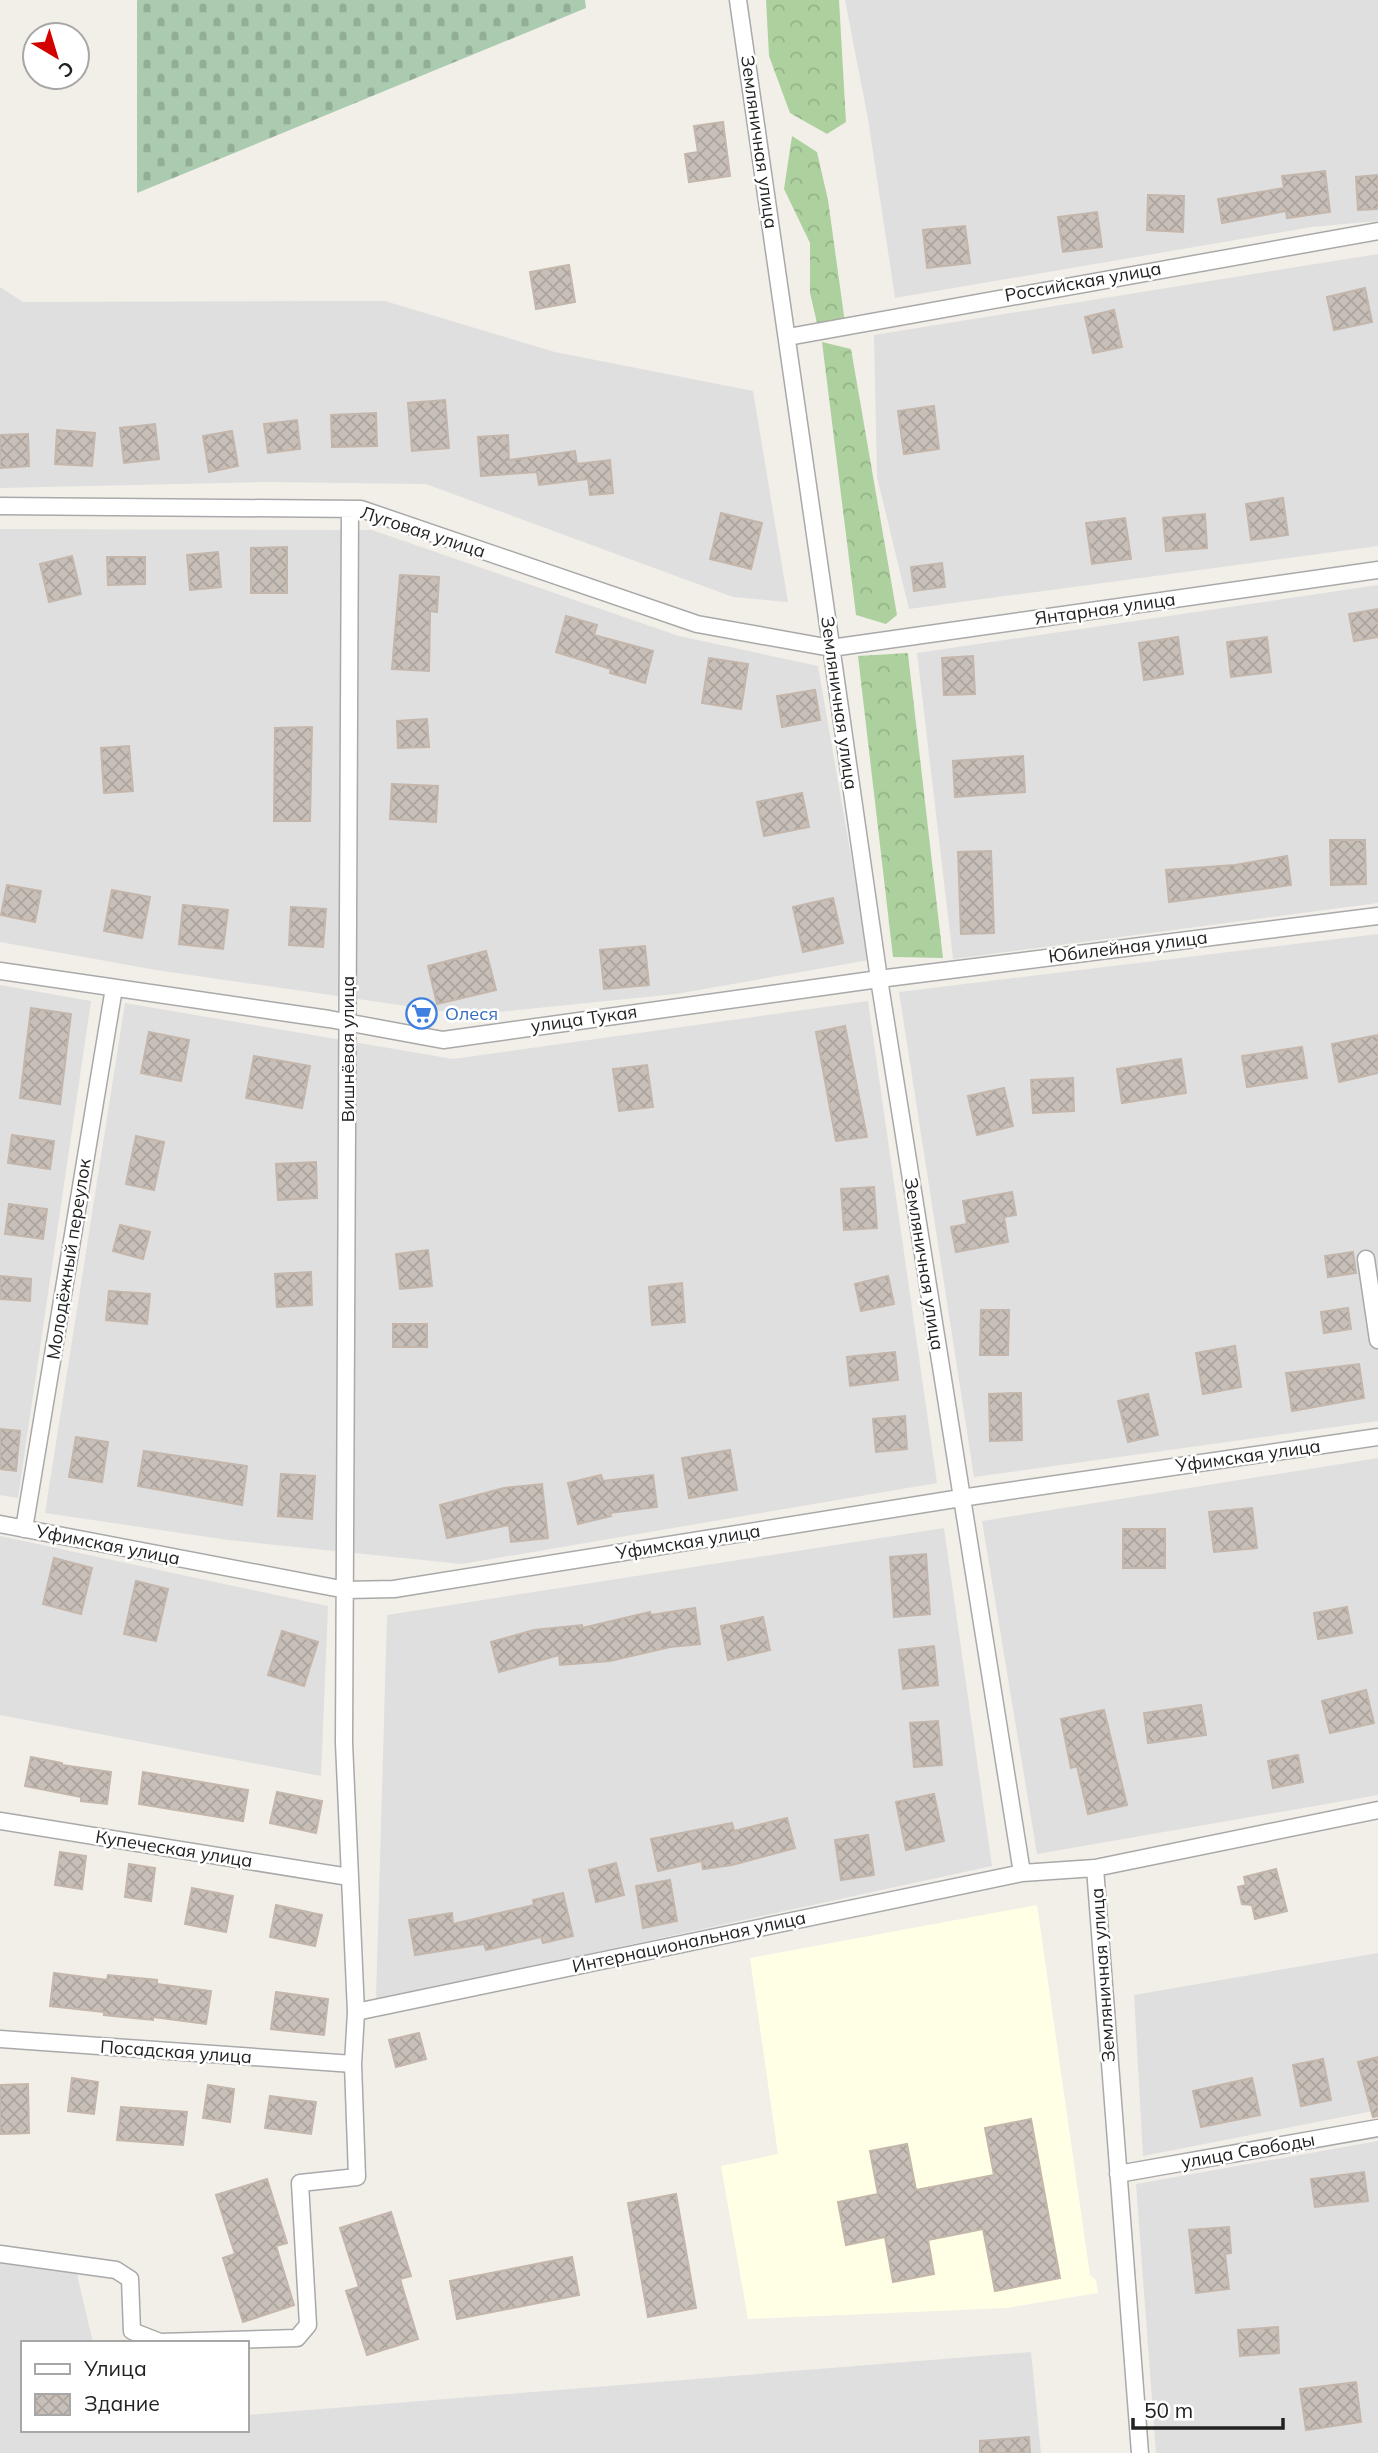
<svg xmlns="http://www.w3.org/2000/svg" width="1378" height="2453" font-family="Mulish,sans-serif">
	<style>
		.residential { fill: #e0dfdf }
		.education { fill: #ffffe5 }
		.forest { fill: url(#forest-crowns) }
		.cemetery { fill: url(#cemetery-stones) }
		.building { fill: url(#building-cross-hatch); stroke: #c4b6ab; stroke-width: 2 }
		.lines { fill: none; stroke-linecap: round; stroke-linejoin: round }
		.minor-casing { stroke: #a9a9a9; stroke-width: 19 }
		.minor { stroke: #fff; stroke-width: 16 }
		.labels { text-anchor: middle; stroke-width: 5; stroke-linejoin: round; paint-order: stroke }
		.street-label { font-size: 18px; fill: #222; stroke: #fff }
		.shop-label { font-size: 18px; fill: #366cbe; stroke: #fff; text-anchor: start }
	</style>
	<defs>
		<pattern id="forest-crowns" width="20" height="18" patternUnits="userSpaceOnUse" patternTransform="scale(1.75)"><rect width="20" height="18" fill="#add19e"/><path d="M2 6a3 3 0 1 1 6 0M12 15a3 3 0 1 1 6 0" fill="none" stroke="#95b388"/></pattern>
		<pattern id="cemetery-stones" width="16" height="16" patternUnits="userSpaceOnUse" patternTransform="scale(1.75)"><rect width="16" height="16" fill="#aacbaf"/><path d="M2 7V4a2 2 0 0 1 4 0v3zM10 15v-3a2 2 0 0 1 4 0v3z" fill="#92ae96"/></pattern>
		<pattern id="building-cross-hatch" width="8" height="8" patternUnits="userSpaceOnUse" patternTransform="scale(1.75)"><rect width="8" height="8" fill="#c7bfb8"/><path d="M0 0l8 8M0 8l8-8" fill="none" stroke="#aba49e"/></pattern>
	</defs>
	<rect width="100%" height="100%" fill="#f2efe9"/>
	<path class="residential" d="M845 0H1378V221L1312 227 895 298 868 119Z
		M1378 254V546L909 609 877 477 874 335Z
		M0 287 23 302 385 301 555 352 753 391 788 602 733 597 426 484 264 482 0 488Z
		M0 529 372 530 679 636 818 666 869 960 676 994 469 1015 156 970 0 942Z
		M1378 585V903L953 959 917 653Z
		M1378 934V1421L974 1477 899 992Z
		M0 985 91 1001 18 1498 0 1495Z
		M868 1001 937 1483 462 1564 228 1540 45 1513 125 1003 453 1059Z
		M1378 1458V1795L1037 1854 982 1521Z
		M944 1528 992 1866 376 2000 387 1615Z
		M0 1536 328 1606 321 1776 0 1715Z
		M1378 1953V2110L1143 2156 1134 1995Z
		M1378 2141V2453H1156L1136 2184Z
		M0 2255 74 2261 93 2343H23V2430H247V2415L1031 2352 1041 2453H0Z"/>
	<path class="education" d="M1037 1905 1090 2275 1096 2280 1098 2293 1006 2308 748 2319 721 2166 778 2154 750 1958Z"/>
	<path class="forest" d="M766 0H839L846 122 827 134 790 113 769 56Z
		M792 136 817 152 828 200 845 323 818 327 810 293V243L784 189Z
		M822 342 851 349 897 615 886 624 856 615Z
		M908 653V654L943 958 893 957 858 656Z"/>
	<path class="cemetery" d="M137 0H585L586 8 137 193Z"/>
	<path class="building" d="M723 122 730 176 689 182 685 154 698 152 694 126Z
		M1325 171 1330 212 1287 218 1286 211 1222 223 1218 199 1284 188 1282 176Z
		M1378 175V209L1358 210 1356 177Z
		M1148 195 1184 196 1183 232 1147 230Z
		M1097 212 1102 247 1063 252 1058 217Z
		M965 226 970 263 927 268 923 230Z
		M569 265 575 302 536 309 530 272Z
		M1365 288 1372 322 1334 330 1327 297Z
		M1114 310 1122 347 1093 353 1085 317Z
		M445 400 449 448 412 451 408 403Z
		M934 406 939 449 904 454 898 411Z
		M376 413 377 446 332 447 331 415Z
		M297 420 300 449 268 453 264 424Z
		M155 424 159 459 124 463 120 428Z
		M57 430 95 433 92 466 55 464Z
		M232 431 238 466 209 472 203 436Z
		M28 434 29 466 0 468V435Z
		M508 435 509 460 575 451 577 464 610 460 613 493 590 495 588 479 539 485 537 472 481 476 478 437Z
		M1283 498 1288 535 1251 540 1246 504Z
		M721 513 762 523 751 569 710 559Z
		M1205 514 1207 548 1166 551 1163 518Z
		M1125 518 1131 559 1092 564 1086 523Z
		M287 547V593H251V548Z
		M218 552 221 587 190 590 187 555Z
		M72 556 81 594 49 602 40 564Z
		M107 557H145V584L108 585Z
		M942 563 945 587 914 591 911 567Z
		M400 575 439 577 437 612 430 611 429 671 392 669Z
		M1378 609V637L1354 641 1349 614Z
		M566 616 597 625 594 635 653 651 645 683 610 673 611 669 556 652Z
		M1178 637 1183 674 1144 680 1139 643Z
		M1267 637 1271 672 1231 677 1227 642Z
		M973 656 975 694 944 695 942 658Z
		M709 658 748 664 741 709 702 703Z
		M815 690 820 720 782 727 777 696Z
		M427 719 429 747 398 748 397 721Z
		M312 727 310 821H274L275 728Z
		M129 746 133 791 104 793 101 748Z
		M1023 756 1025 792 955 797 953 761Z
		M392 784 438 786 436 822 390 819Z
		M802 793 809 827 764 836 757 802Z
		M1330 840H1365L1366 884 1331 885Z
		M991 851 994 933 961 934 958 852Z
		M1287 856 1291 885 1169 902 1166 870 1235 865Z
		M7 885 41 891 35 922 1 915Z
		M112 890 150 897 142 938 104 931Z
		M833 898 843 943 803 952 793 907Z
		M183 905 228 910 223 949 179 944Z
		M291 907 326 909 323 947 289 945Z
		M645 946 649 985 604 989 600 950Z
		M486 951 496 990 437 1004 428 966Z
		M31 1008 71 1014 60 1104 20 1098Z
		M845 1026 867 1137 836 1141 816 1032Z
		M149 1032 189 1040 181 1081 141 1073Z
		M1378 1035V1073L1339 1082 1332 1044Z
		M1302 1047 1307 1078 1247 1087 1242 1056Z
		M254 1056 310 1066 302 1108 246 1098Z
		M1181 1059 1186 1093 1122 1103 1117 1069Z
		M647 1065 653 1107 619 1111 613 1069Z
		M1073 1078 1074 1111 1033 1113 1031 1080Z
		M1004 1088 1013 1126 977 1135 968 1096Z
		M12 1135 54 1141 50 1169 8 1163Z
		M136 1136 164 1142 154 1190 126 1184Z
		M316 1162 317 1198 278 1200 276 1164Z
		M874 1187 877 1228 844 1230 841 1189Z
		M1012 1192 1016 1215 1004 1217 1008 1242 956 1252 951 1227 967 1224 963 1201Z
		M9 1204 47 1209 43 1239 5 1234Z
		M120 1225 150 1232 143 1259 113 1251Z
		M428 1250 432 1286 400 1289 396 1254Z
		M1353 1252 1356 1273 1328 1277 1325 1256Z
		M311 1272 312 1305 277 1307 275 1274Z
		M0 1276 31 1279 30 1301 0 1299Z
		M888 1276 894 1304 861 1311 855 1284Z
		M682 1283 685 1322 652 1325 649 1287Z
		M109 1291 150 1294 147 1324 106 1320Z
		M1348 1308 1351 1329 1324 1333 1321 1312Z
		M981 1310H1009L1008 1355H980Z
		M393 1324H427V1347H393Z
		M1235 1346 1241 1387 1203 1394 1196 1353Z
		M895 1352 898 1380 850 1386 847 1357Z
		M1359 1364 1364 1398 1292 1411 1286 1373Z
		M1021 1393 1022 1440 990 1441 989 1394Z
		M1148 1394 1158 1435 1128 1442 1118 1401Z
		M905 1416 907 1449 876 1452 873 1419Z
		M0 1429 20 1431 16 1471 0 1469Z
		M76 1437 108 1442 102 1482 69 1477Z
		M730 1450 737 1490 689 1498 682 1458Z
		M144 1451 247 1466 242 1505 138 1486Z
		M281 1474 315 1476 312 1519 278 1516Z
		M601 1475 603 1481 653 1475 657 1507 610 1513 611 1516 578 1524 568 1483Z
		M542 1484 548 1538 511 1542 509 1525 447 1538 440 1505 504 1488Z
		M1252 1508 1257 1548 1214 1552 1209 1512Z
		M1123 1529H1165V1568H1123Z
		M926 1554 930 1614 894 1617 890 1557Z
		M54 1558 92 1568 81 1614 43 1604Z
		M136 1581 168 1589 156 1641 124 1634Z
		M1347 1607 1352 1633 1318 1639 1314 1613Z
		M695 1608 700 1644 670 1647 610 1661 560 1665 559 1655 499 1672 491 1642 534 1630 582 1625V1628L650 1612 651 1615Z
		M763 1617 770 1650 728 1660 721 1626Z
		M282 1631 318 1642 304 1686 268 1675Z
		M934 1646 938 1685 903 1689 899 1650Z
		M1366 1690 1374 1723 1330 1733 1322 1701Z
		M1201 1705 1206 1735 1148 1743 1144 1713Z
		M1104 1710 1127 1805 1088 1814 1077 1766 1071 1768 1061 1719Z
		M938 1721 942 1765 914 1767 910 1723Z
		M1298 1755 1303 1782 1273 1788 1268 1761Z
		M31 1757 62 1763V1765L111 1772 107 1804 81 1801V1797L25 1786Z
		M143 1772 248 1790 243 1821 139 1804Z
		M277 1792 322 1801 316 1833 270 1823Z
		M934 1794 944 1841 906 1850 896 1802Z
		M787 1818 795 1848 732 1865 703 1869 702 1861 658 1871 651 1839 732 1823 734 1831Z
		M868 1835 874 1875 841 1880 835 1840Z
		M60 1852 86 1856 82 1889 55 1885Z
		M616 1863 624 1895 596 1902 589 1870Z
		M129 1864 155 1868 151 1901 125 1897Z
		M1276 1869 1287 1911 1255 1919 1252 1905 1242 1904 1238 1887 1246 1885 1244 1877Z
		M670 1880 677 1921 643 1928 636 1886Z
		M192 1888 233 1896 226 1932 185 1924Z
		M563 1893 573 1936 543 1943 541 1937 486 1950 484 1944 415 1955 409 1920 452 1913 453 1924 534 1905 533 1900Z
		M276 1905 322 1915 315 1946 270 1937Z
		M54 1973 107 1980 108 1975 157 1980V1984L211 1991 206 2024 153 2017V2020L104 2015V2012L50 2006Z
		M276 1992 328 1999 324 2035 271 2029Z
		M419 2033 426 2059 396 2067 389 2040Z
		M1378 2057V2116L1373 2117 1358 2062Z
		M1323 2059 1331 2100 1301 2106 1293 2065Z
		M72 2078 98 2082 94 2114 68 2111Z
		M1252 2078 1260 2115 1201 2127 1193 2091Z
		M28 2084 29 2133 0 2134V2085Z
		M208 2085 234 2089 230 2122 203 2118Z
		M270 2096 316 2102 311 2134 265 2128Z
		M121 2107 187 2112 183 2145 117 2140Z
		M1031 2119 1060 2278 995 2291 983 2229 928 2240 934 2274 893 2282 885 2237 846 2245 838 2202 878 2194 870 2151 907 2144 916 2190 994 2175 985 2128Z
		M1364 2172 1368 2201 1315 2207 1311 2179Z
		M267 2179 287 2243 276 2246 294 2305 243 2322 223 2258 235 2254 216 2195Z
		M676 2194 696 2308 648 2317 628 2203Z
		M391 2212 411 2276 400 2279 418 2339 367 2355 346 2291 359 2287 340 2228Z
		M1229 2227 1231 2253 1225 2254 1229 2289 1196 2293 1189 2230Z
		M572 2257 579 2295 457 2319 450 2281Z
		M1278 2327 1279 2353 1240 2356 1238 2330Z
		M1356 2382 1361 2422 1306 2430 1300 2389Z
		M1029 2437 1030 2453H980V2441Z"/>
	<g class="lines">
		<defs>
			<path id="minor" d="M738 0 879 979 1022 1873 1095 1868 1140 2453
				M788 337 1378 231
				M0 506 361 509 697 624 831 648 1378 570
				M0 971 329 1019 443 1040 879 979 1378 916
				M1366 1259 1378 1340
				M0 1524 346 1590 394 1589 961 1498 1378 1437
				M24 1529 114 988
				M0 1821 349 1877
				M1095 1868 1378 1810
				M356 2012 1022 1873
				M0 2039 353 2064
				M1118 2174 1378 2128
				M0 2254 116 2270 130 2279 132 2331 160 2342 297 2338 308 2325 300 2183 357 2177 353 2064 356 2012 344 1743 350 509"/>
		</defs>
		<use href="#minor" class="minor-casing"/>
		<use href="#minor" class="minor"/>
	</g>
	<defs>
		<symbol id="supermarket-ring" viewBox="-11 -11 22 22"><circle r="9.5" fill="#fff" stroke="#3f7fe0" stroke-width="1.5"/><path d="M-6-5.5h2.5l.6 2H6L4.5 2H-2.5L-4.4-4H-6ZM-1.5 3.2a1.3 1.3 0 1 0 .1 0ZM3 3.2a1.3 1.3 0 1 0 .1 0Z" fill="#3f7fe0"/></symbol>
	</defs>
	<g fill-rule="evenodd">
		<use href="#supermarket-ring" x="404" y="996" width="35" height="35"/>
	</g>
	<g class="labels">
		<g class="street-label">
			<text transform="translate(759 142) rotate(82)" y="6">Земляничная улица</text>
			<text transform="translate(1083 282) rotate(-10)" y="6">Российская улица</text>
			<text transform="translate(423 532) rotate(18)" y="6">Луговая улица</text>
			<text transform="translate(1105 609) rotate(-8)" y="6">Янтарная улица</text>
			<text transform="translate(839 703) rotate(82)" y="6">Земляничная улица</text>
			<text transform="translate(1128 947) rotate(-7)" y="6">Юбилейная улица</text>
			<text transform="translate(584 1019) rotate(-8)" y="6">улица Тукая</text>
			<text transform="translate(348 1049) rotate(-90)" y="6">Вишнёвая улица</text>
			<text transform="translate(69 1259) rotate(-81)" y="6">Молодёжный переулок</text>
			<text transform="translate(924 1264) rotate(81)" y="6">Земляничная улица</text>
			<text transform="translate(1248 1456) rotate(-8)" y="6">Уфимская улица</text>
			<text transform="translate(688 1542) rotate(-9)" y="6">Уфимская улица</text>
			<text transform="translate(108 1545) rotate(11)" y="6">Уфимская улица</text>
			<text transform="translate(174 1849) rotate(9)" y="6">Купеческая улица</text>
			<text transform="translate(689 1942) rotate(-12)" y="6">Интернациональная улица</text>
			<text transform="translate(1103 1975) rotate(-94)" y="6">Земляничная улица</text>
			<text transform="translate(176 2052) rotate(4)" y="6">Посадская улица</text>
			<text transform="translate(1248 2151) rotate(-10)" y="6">улица Свободы</text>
		</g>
		<g class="shop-label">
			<text x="445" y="1020">Олеся</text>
		</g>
	</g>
	<rect x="21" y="2341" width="228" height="91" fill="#ffffff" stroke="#a7a7a7" stroke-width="2"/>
	<rect x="35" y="2364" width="35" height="10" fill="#ffffff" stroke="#a7a7a7" stroke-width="2"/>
	<text x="84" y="2376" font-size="21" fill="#222222">Улица</text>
	<rect x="35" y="2394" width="35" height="21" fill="url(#building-cross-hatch)" stroke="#a7a7a7" stroke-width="2"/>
	<text x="84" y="2411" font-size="21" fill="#222222">Здание</text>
	<g transform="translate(56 56) rotate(142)"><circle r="33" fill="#ffffff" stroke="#a7a7a7" stroke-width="2"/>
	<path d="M0-5L12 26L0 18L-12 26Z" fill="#d40000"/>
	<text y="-10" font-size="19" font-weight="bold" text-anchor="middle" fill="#222222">С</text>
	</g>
	<path d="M1133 2418v10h150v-10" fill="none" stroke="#222222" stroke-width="3.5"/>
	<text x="1144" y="2418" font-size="21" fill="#222222" stroke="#ffffff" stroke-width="5" paint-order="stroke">50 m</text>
</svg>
